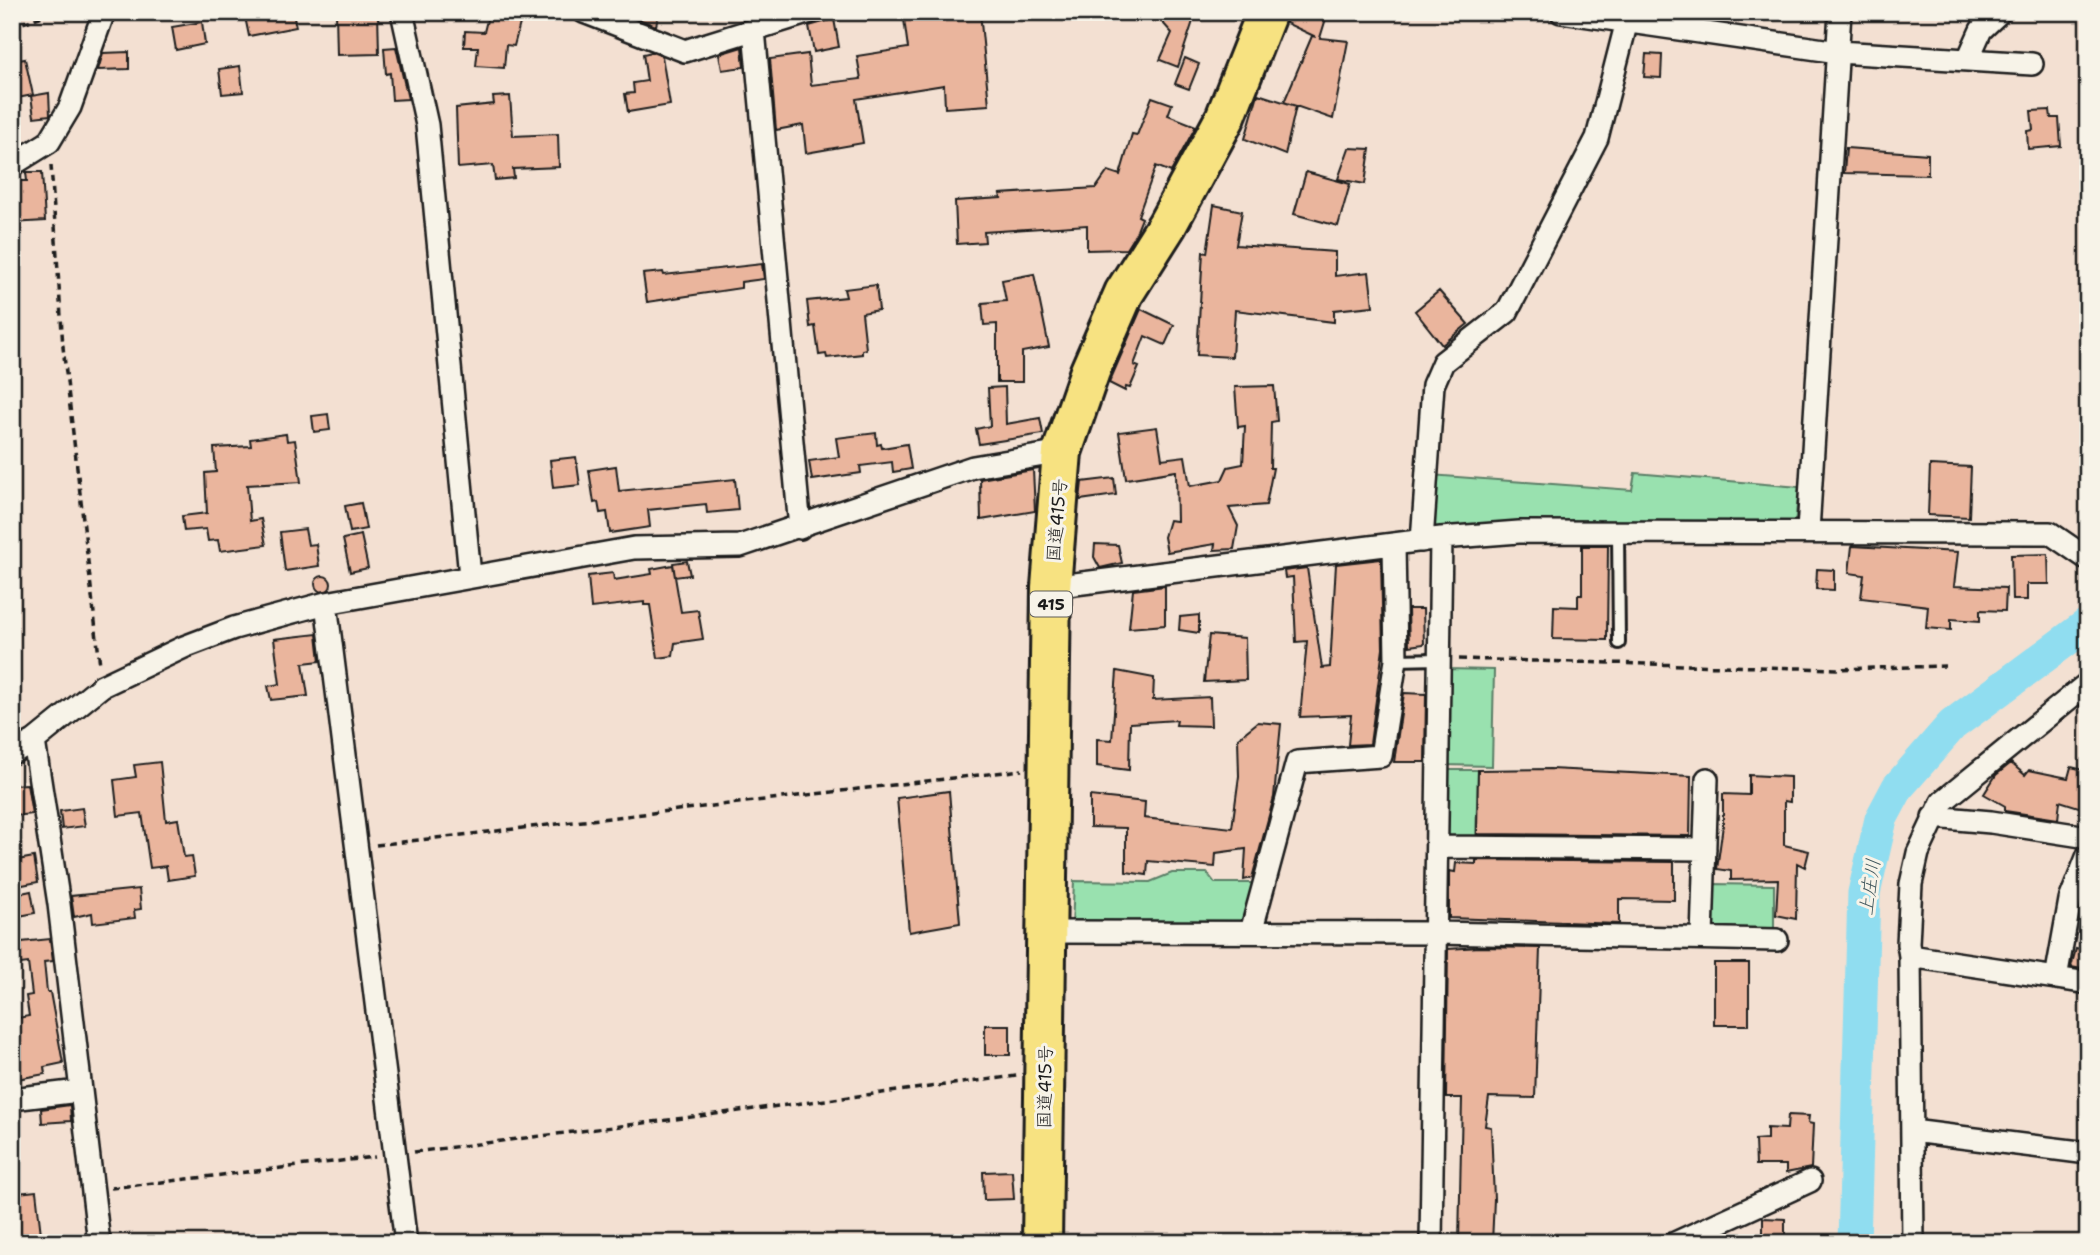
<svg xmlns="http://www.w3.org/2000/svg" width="2100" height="1255" font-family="'Shantell Sans','Klee One',sans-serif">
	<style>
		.green { fill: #99e1af; stroke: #5a7e66; stroke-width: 2 }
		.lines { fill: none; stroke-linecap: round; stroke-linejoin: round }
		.river { stroke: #90ddf0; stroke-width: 33 }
		.building { fill: #eab59d; stroke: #1c1c1c; stroke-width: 2 }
		.lane-casing { stroke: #1c1c1c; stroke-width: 16 }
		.street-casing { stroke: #1c1c1c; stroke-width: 26 }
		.highway-casing { stroke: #1c1c1c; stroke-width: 44 }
		.path { stroke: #1c1c1c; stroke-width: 3.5; stroke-dasharray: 7 5; stroke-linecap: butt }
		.lane { stroke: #f7f3e8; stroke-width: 10 }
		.street { stroke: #f7f3e8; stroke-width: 21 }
		.highway { stroke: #f7e281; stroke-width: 38 }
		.labels { text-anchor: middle; stroke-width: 6; stroke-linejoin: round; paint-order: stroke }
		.shield { fill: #f7f3e8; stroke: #5e5c59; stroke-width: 2 }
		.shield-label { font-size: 16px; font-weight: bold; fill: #1c1c1c }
		.street-label { font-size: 18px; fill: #1c1c1c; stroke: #f7f3e8 }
		.water-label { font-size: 19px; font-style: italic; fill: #3f565c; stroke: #f7f3e8 }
	</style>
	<rect width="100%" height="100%" fill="#f3e0d2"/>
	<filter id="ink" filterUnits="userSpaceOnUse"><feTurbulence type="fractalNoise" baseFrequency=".0143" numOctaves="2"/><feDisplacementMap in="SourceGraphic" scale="14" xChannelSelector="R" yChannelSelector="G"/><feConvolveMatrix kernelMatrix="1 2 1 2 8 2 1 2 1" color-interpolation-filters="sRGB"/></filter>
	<g filter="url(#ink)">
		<path class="green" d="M1635 473 1799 487 1795 524 1430 533 1431 475 1632 490Z
			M1446 669 1494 670 1492 766 1444 765Z
			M1443 770H1478L1476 840 1442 841Z
			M1172 873H1207L1215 883H1251L1258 891 1249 928H1072L1074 881 1150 882Z
			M1713 884 1774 885V929L1713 928Z"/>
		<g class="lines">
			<path class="river" d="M1854 1243 1864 893 1881 819 1898 787 1952 725 2088 624"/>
		</g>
		<path class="building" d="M244 12H293L296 27 249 36Z
			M336 12H378L379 54 337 55Z
			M489 12H523L514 46 506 45 504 68 476 66 478 47H464L465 31 484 32Z
			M621 12H659L656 26Z
			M903 12H980L989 105 945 108 944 85 856 99 863 143 806 153 803 125 776 130 770 59 808 54 811 85 861 79 857 56 908 48Z
			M1153 12H1196L1178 67 1160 60 1172 33Z
			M1288 12H1328L1320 38 1348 41 1333 119 1284 102 1312 36 1316 37 1286 23Z
			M834 19 839 47 814 52 809 26Z
			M202 22 205 44 176 50 172 27Z
			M396 47 408 99 392 100 390 73 386 74 384 48Z
			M742 47 744 67 722 70 719 54Z
			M129 52V69L98 70 103 53Z
			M652 52 662 56 670 105 628 112 625 94 634 93 633 83 647 81 643 54Z
			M1646 54 1662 55 1661 78 1644 77Z
			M1185 58 1199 64 1189 89 1175 84Z
			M25 59 33 95 12 99V61Z
			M240 66 243 92 222 94 219 69Z
			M49 93 50 115 34 117 31 96Z
			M1258 94 1296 106 1285 155 1245 139Z
			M510 96 513 136 558 134 559 167 513 169 514 178 495 180 493 165 458 168 456 108 494 104 493 97Z
			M1152 97 1172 104 1168 115 1196 126 1171 172 1156 166 1138 216 1142 218 1136 233 1126 249 1087 250V225L984 232 985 242 957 244 955 201 1001 198 1000 194 1096 188 1108 171 1120 175 1132 134 1137 135Z
			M2050 110 2051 118H2059L2061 146 2028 149 2027 131 2033 130 2031 111Z
			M1349 148 1370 149 1365 184 1338 179Z
			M1846 148 1928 154V175L1844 173Z
			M26 172H42L45 221 12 223V181H27Z
			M1306 172 1350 184 1338 226 1294 214Z
			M1214 205 1242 211 1236 245 1335 252V276L1369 272 1373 306 1334 310V322L1235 310 1232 357 1197 355 1203 252 1207 253Z
			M762 264 764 279 741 282V288L647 302 643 274 663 272 664 275Z
			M1034 274 1049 347 1022 352V382H997V324L984 325 982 303 1006 301 1002 280Z
			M876 285 879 310 862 313 866 349 862 350V354L827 358 826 354 819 355 815 326 810 327 807 301 846 297 844 289Z
			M1439 291 1468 324 1442 345 1415 311Z
			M1141 309 1174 325 1165 345 1145 336 1134 365 1139 367 1130 388 1126 387 1125 391 1109 383Z
			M1274 386 1277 421 1271 422 1270 468H1273L1266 505 1229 508 1238 526 1234 549 1214 550 1215 544 1167 552 1164 537 1169 520 1177 521 1176 471 1126 479 1119 432 1157 427 1162 459 1185 456 1190 486 1222 480 1228 467 1243 464 1245 426 1238 427 1235 387Z
			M1005 387 1006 424 1040 418 1043 434 979 444 976 429 990 426 988 388Z
			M328 414 330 430 314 432 312 416Z
			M876 433 877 445 881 444 882 448 907 444 911 469 893 472 892 462 860 466 861 473 812 480 809 461 839 457 836 438Z
			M286 434 287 441 295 440 301 482 247 485 250 521 261 519 266 545 220 551 218 540 208 541 206 529 184 531 182 516 207 513 205 473 216 472 214 448 251 446 250 439Z
			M576 457 580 485 553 488 550 460Z
			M1930 465 1971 467 1969 517 1928 515Z
			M616 466 619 491 735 479 738 510 707 513 706 504 648 510 650 527 610 533 607 512 600 513 598 502 594 503 589 470Z
			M1033 470 1035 511 981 520 980 479Z
			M1114 478 1116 495 1080 500 1082 482Z
			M361 503 366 529 350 532 345 506Z
			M305 529 308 545 316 544 319 566 285 571 280 532Z
			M361 535 368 568 350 572 343 539Z
			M1095 544 1118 545 1122 563 1100 568 1094 557Z
			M1582 546H1608L1607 640 1553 639 1554 606 1578 607V595H1582Z
			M1852 546 1958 552 1954 586 2006 588 2005 611 1980 610V621L1951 619V630L1926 628 1928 606 1861 598 1864 575 1849 573Z
			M2048 554 2049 584H2027V600H2012L2011 555Z
			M1381 559 1383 649 1370 744 1348 745 1351 715 1300 717 1307 641 1296 642 1293 577 1285 578 1284 571 1307 568 1322 668 1330 667 1336 564Z
			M687 561 690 575 675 577 673 563Z
			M673 565 681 612 698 610 703 639 675 643 673 656 658 658 650 605H644V602L591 608 588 576 613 573 614 580 652 574 651 569Z
			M1817 569 1834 570V590L1816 589Z
			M315 584a8 8 0 1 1 16 0a8 8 0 1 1-16 0Z
			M1165 586V625L1129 628 1133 590Z
			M1408 609H1423L1424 644 1409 646Z
			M1199 615V633L1179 630 1180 617Z
			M317 634 320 661 303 663 308 696 271 700 268 686 280 684 274 639Z
			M1209 635 1245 638 1246 680 1204 682Z
			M1117 671 1154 678 1153 700 1210 697 1211 726 1176 725 1177 720 1130 723 1129 770 1097 766V739L1112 740Z
			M1404 693 1426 694 1425 762H1394Z
			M1258 722 1281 724 1274 797 1252 878 1244 880 1246 849 1216 853 1215 867 1148 861 1147 875 1126 872V828L1090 827V796L1145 802 1144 818 1232 828 1239 776 1238 738Z
			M160 762 166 821 178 819 184 857 192 856 195 876 168 880 166 866 150 868 142 813 118 816 114 780 136 777 134 765Z
			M2011 763 2025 775 2029 770 2068 778 2071 767 2088 771V810L2060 801 2058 819 2005 811V806L1984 794 1996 775Z
			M1550 769 1691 776 1690 836 1477 834 1478 770Z
			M1749 775 1790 777V802L1784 801V845L1809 851 1805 867 1797 863 1796 919 1776 915 1778 879 1731 880V871L1717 869 1723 825V794L1749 795Z
			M27 784 32 814 12 816V785Z
			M949 791 960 923 909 932 897 798Z
			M82 808 85 826 62 829 60 811Z
			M34 857 38 882 17 886 12 861Z
			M1476 860 1674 862V900L1619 899V924L1449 918V871L1455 872 1456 863 1476 864Z
			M139 889 141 909 134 910 135 918 93 923 92 913 74 917 71 896Z
			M31 891 35 913 14 917 12 895Z
			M50 939 53 961 44 962 47 992H50L63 1063 44 1067 45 1074 17 1079 12 1056V1019L29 1016 26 996 32 995 28 963 12 965V943Z
			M1480 947 1540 948 1535 1098 1489 1097 1485 1126 1491 1127 1494 1199 1492 1243H1459L1462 1098H1446L1448 949Z
			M2076 949 2088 951V970L2071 967Z
			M1714 963H1749V1025H1714Z
			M985 1025H1010V1055H985Z
			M70 1105 71 1121 42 1123 41 1109Z
			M1788 1115 1809 1116 1808 1123 1813 1124 1811 1168 1786 1173V1165H1756L1755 1140 1767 1139V1128L1787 1129Z
			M1012 1171 1014 1199 984 1200 983 1172Z
			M36 1191 42 1243H12V1204L19 1203 18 1193Z
			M1763 1218 1785 1219V1243H1763Z"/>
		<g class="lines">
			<defs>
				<path id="lane" d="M1618 531 1619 643
					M1396 660 1440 659"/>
				<path id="street" d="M402 12 427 125 470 576
					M584 12 685 51 810 12
					M1561 12 1838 52 2032 64
					M754 30 800 528
					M1968 59 1981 30 2000 12
					M12 165 49 142 70 107 104 12
					M1808 531 1840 12
					M1422 541 1433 385 1443 362 1507 312 1597 138 1627 21
					M1051 587 1441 538 1519 532 2050 533 2088 559
					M326 603 406 1243
					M2088 683 1942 802 1918 853 1911 884 1908 944 1910 956 2056 978 2070 900 2088 855
					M34 741 59 904 99 1243
					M12 753 34 741 102 686 184 647 234 628 326 603 634 548 740 546 973 467 1062 452
					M1933 817 1991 822 2088 837
					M1437 847 1705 849
					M1047 932 1436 933 1777 940
					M1251 932 1297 762 1381 756 1396 660 1394 544
					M1702 938 1707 779
					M1910 956 1913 1243
					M2056 978 2088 983
					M12 1099 79 1091
					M1912 1131 2088 1153
					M1431 1243 1441 538
					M1675 1243 1810 1181"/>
				<path id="highway" d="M1042 1243 1051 587 1062 452 1090 371 1124 293 1167 225 1225 118 1267 12"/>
			</defs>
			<use href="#lane" class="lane-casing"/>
			<use href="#street" class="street-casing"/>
			<use href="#highway" class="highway-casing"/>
			<path class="path" d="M12 27 54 12
				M51 165 63 347 100 665
				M1459 659 1836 669 1945 666
				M376 845 1022 770
				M414 1152 1017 1076
				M111 1188 375 1157"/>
			<use href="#lane" class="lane"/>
			<use href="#street" class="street"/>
			<use href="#highway" class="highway"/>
		</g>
	</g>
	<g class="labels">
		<rect class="shield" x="1030" y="591.5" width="42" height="25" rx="5"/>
		<g class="shield-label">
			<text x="1051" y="610">415</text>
		</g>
		<g class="street-label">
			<text transform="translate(1057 520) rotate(-85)" y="6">国道415号</text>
			<text transform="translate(1045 1087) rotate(-89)" y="6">国道415号</text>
		</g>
		<g class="water-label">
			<text transform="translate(1869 887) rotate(-82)" y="7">上庄川</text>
		</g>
	</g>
	<rect width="2100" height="1255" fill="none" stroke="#f7f3e8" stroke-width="42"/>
	<rect x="21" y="21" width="2058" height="1213" fill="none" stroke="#1c1c1c" stroke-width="2.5" filter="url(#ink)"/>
</svg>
